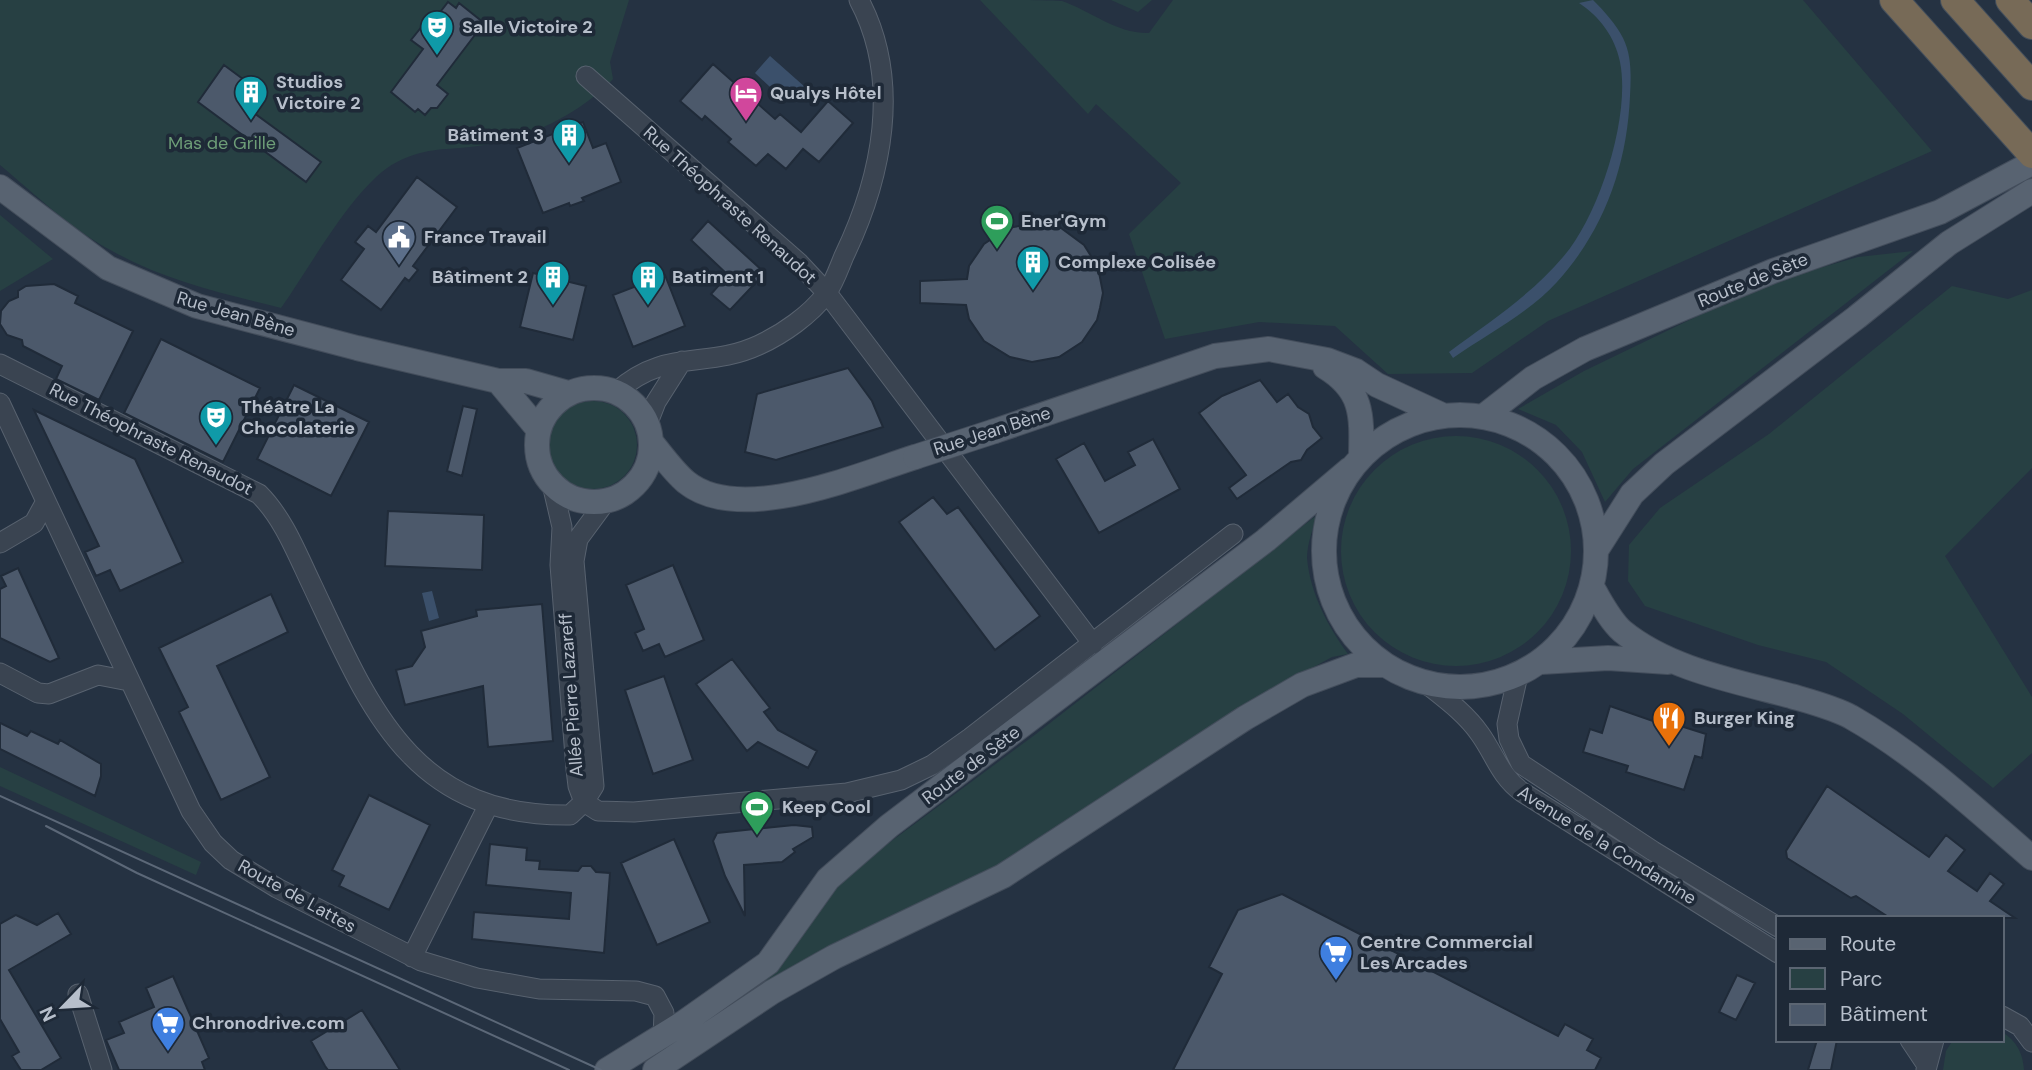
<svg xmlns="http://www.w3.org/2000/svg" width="2032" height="1070" font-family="'DM Sans',sans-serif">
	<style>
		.green { fill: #274043 }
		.water { fill: #3b506b }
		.building { fill: #4c596b; stroke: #202b39; stroke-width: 2 }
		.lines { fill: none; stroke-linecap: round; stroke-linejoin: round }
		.minor-casing { stroke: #58626f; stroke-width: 21 }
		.major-casing { stroke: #434d5b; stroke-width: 26 }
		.highway-casing { stroke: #444f5c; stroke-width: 30 }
		.minor { stroke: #3a4451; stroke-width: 19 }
		.major { stroke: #586371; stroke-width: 24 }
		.highway { stroke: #776a57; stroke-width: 28 }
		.tram { stroke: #5c6878; stroke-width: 2 }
		.major-bridge-casing { stroke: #434d5b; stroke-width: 26; stroke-linecap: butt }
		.major-bridge { stroke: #586371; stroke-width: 24 }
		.labels { text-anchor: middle; stroke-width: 7; stroke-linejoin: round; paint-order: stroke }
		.poi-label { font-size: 18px; font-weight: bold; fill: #b7bfcb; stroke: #1e2937; text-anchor: start }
		.park-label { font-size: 18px; fill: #6d9d77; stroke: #1e2937 }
		.street-label { font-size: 18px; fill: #b7bfcb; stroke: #1e2937 }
	</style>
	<rect width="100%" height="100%" fill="#253242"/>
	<path class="green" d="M0 0H629L610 62 613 79C578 116 522 142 470 147 442 150 424 148 397 162 356 182 309 269 281 308 225 294 166 281 114 252 72 230 37 196 0 165Z
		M980 0C1002 0 1042 0 1062 1 1091 11 1117 34 1149 33L1173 0H1803L1932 151 1548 321 1472 373 1388 374 1335 326 1259 322 1165 339 1129 234 1181 183 1096 104 1088 114Z
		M1111 0H1152L1138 12Z
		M0 215 53 259 0 291Z
		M1913 251 1633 469 1605 502 1582 452 1556 425 1518 409 1584 371 1764 284 1858 257Z
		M1952 286 2008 299 2032 290V468L1945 556 2032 697V753L1993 788 1903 714 1826 662 1758 645 1645 606 1628 581 1629 545 1660 508 1769 434Z
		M549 445a44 44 0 1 1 88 0a44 44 0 1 1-88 0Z
		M1341 551a115 115 0 1 1 230 0a115 115 0 1 1-230 0Z
		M1317 515C1313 528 1307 544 1307 558 1310 593 1328 627 1348 654L1332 657 1279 686 1016 857 756 991 753 984 844 879 870 857 1036 734Z
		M0 767 201 862 196 875 0 786Z
		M2002 1032C2017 1041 2023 1054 2024 1070H1943L1946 1051 1953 1040H2002Z"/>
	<path class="water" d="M1593 0C1604 11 1616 24 1623 38 1632 56 1631 77 1630 96 1627 166 1604 230 1557 282 1529 313 1487 334 1453 358L1449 352C1489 322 1531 295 1563 257 1599 216 1631 116 1620 62 1615 37 1600 17 1579 3Z
		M770 56 805 87 801 92 796 88 785 101 755 73Z
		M432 591 439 618 429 621 422 593Z"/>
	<path class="building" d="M448 2 456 8 459 3 484 23 437 85 448 94 437 108H431L425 115 418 109 415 112 391 92 423 49 411 40 431 15 441 11Z
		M713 64 775 119 780 114 801 132 828 101 853 123 819 162 803 149 786 169 768 154 756 166 728 142 731 139 705 116 702 120 680 101Z
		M224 65 255 88 243 105 321 162 306 182 198 102Z
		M583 122 593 148 606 143 621 182 582 198 584 201 570 206 569 203 543 213 517 148Z
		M417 177 457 207 413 266 418 270 409 281 405 278 381 310 341 280 364 249 355 242 368 226 376 232Z
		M708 221 765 273 730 310 711 294 728 275 691 240Z
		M1035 223 1061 228 1084 245 1098 267 1103 293 1100 308 1097 320 1082 342 1059 357 1032 362 1010 357 984 341 969 319 966 305 920 303V281L967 279 969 266 984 244 1008 228Z
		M533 273 586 286 573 340 520 327Z
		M665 275 685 326 633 347 613 295Z
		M54 284 78 296 75 303 133 331 99 400 56 379 62 366 23 346 22 340 7 335 0 324 1 311 9 301 18 297V291L26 286Z
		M161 339 260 388 223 462 124 413Z
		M848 368 872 401 883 427 776 460 745 452 757 394Z
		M1260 380 1277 402 1288 394 1298 407 1309 414 1313 427 1322 438 1307 450 1301 460 1291 462 1237 499 1229 488 1246 475 1199 413 1222 396Z
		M294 385 369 422 331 496 257 459Z
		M463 406 477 409 462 476 447 471Z
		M34 410 135 459 183 562 120 591 110 570 96 576 85 552 99 546Z
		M1153 439 1180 489 1099 533 1056 459 1084 443 1105 481 1135 465 1128 452Z
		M933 497 947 514 958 507 1040 616 995 650 899 522Z
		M388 511 484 515 482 570 385 566Z
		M673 565 704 640 665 657 659 644 643 651 635 633 644 629 626 585Z
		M18 568 59 658 50 662 0 638V589L6 586 1 576Z
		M271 594 288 632 217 666 270 777 221 800 179 712 188 707 159 648Z
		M542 604 553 741 488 747 483 686 405 705 396 670 412 666 425 647 421 631 477 616 476 610Z
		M732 659 770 708 764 712 778 730 817 751 808 768 758 742 747 751 696 684Z
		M664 676 693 760 653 774 625 690Z
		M1610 706 1670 727 1671 723 1706 734 1702 758 1695 756 1684 790 1626 772 1628 766 1583 752 1590 729 1602 733Z
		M0 723 27 736 31 731 58 744 60 740 101 764V776L95 796 0 749Z
		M1827 786 1929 857 1946 835 1965 850 1948 871 1977 891 1990 873 2004 884 1990 901 2015 918H1890L1856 896 1851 898 1787 858 1786 851Z
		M369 795 430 825 389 910 339 886 344 876 332 870Z
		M794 825 812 827 813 837 793 849 795 852 782 862 744 865 745 916 725 876 713 841 717 833Z
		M674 839 710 922 657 945 621 863Z
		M490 844 527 848 526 860 540 861 539 869 578 871 582 866H591L596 872 610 873 604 953 472 939 474 912 569 919 571 893 486 885Z
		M1282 894 1558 1036 1565 1024 1593 1039 1587 1050 1601 1058 1595 1070H1173L1222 974 1209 967 1238 910Z
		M58 913 71 934 9 970 61 1058 41 1070H21L12 1056 19 1052 0 1019V924L16 915 37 925Z
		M1737 975 1755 983 1736 1020 1719 1012Z
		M173 976 209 1058 202 1062 205 1070H119L106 1040 124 1033 119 1022 154 1007 146 988Z
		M362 1010 385 1046 400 1070H328L325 1066 311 1041Z
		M1817 1040H1837L1831 1070H1808Z"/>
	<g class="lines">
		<defs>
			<path id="minor" d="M586 76 799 263 827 293 1093 644
				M0 364 259 494C284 519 297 554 312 585 370 708 411 817 570 815L584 802 598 811 634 812 847 793 901 780 932 765 970 738 1233 534
				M616 392C667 347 705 370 759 345 783 334 810 315 826 294 834 283 839 268 844 256 882 177 902 81 859 0
				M0 403 191 811 213 843 231 860 277 888 421 961 477 978 539 989 636 991 655 996 664 1013 663 1036
				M647 425 656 402 682 361
				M552 484 562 527 560 565 576 769 578 786 584 802
				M0 543 34 523 45 503
				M0 673 38 693 49 694 98 675 129 681
				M1518 675 1507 724 1509 739 1521 764 1653 851 1778 927
				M1428 685C1447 700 1466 714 1480 734 1495 755 1500 776 1522 792L1778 953
				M584 802 594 786 574 561 578 539 606 501
				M412 957 489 804
				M78 994 102 1070
				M2002 1016 2020 1026 2032 1042
				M1910 1040 1926 1064
				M1926 1070 1934 1040"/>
			<path id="major" d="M0 187 108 268 197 306 357 348 498 381H526L568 393
				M1325 367C1363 390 1362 415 1361 456
				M498 381 538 429
				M537 445a57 57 0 1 1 114 0a57 57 0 1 1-114 0Z
				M1324 551a136 136 0 1 1 272 0a136 136 0 1 1-272 0Z
				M1484 416 1533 378 1585 349 1773 271 1940 212 2032 163
				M995 431 1215 356 1269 349 1327 360 1356 371 1377 385 1442 415
				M651 442C662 455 673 471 686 482 740 526 858 475 915 457
				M1597 549 1632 494 1664 464 1857 317 1949 243 2032 191
				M1592 587C1601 602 1609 619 1622 631 1668 669 1735 681 1791 696 1811 702 1832 707 1851 717 1918 755 1974 808 2032 858
				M1541 662 1608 658 1668 662
				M607 1070 683 1023 768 963 828 879 889 826 1266 540 1350 469
				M655 1070 772 992 834 957 1003 876 1245 718 1302 685 1356 665H1384"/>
			<path id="highway" d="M1894 0 2032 154
				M1955 0 2032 86
				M2010 0 2032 25"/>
		</defs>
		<use href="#minor" class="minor-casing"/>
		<use href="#major" class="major-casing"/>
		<use href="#highway" class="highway-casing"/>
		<use href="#minor" class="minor"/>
		<use href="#major" class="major"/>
		<use href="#highway" class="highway"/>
		<path class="tram" d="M0 796 601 1070
			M46 826 137 873 569 1070"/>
		<defs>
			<path id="major-bridge" d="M915 457 995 431"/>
		</defs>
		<use href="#major-bridge" class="major-bridge-casing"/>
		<use href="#major-bridge" class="major-bridge"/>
	</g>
	<defs>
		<symbol id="theatre-pin" viewBox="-11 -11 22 30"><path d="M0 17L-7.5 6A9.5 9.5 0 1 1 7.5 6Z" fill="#0f9aa8" stroke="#1e2937"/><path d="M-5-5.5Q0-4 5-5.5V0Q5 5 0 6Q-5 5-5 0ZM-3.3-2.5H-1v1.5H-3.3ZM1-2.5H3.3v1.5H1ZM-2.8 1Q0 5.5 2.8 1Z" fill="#fff"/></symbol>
		<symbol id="building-pin" viewBox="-11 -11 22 30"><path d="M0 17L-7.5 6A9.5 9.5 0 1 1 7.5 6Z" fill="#0f9aa8" stroke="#1e2937"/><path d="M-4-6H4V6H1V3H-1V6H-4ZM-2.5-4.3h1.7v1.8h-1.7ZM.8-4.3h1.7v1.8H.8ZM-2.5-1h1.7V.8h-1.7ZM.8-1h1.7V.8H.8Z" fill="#fff"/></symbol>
		<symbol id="hotel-pin" viewBox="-11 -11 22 30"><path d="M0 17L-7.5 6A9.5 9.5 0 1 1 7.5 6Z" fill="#d1479c" stroke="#1e2937"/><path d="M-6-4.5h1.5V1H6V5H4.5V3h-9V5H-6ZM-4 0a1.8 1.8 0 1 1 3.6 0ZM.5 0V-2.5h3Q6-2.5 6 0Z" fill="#fff"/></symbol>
		<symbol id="stadium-pin" viewBox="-11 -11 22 30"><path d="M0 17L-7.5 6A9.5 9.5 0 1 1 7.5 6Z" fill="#2e9e5b" stroke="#1e2937"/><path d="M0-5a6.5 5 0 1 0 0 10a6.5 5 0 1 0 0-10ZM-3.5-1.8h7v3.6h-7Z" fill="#fff"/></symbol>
		<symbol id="civic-pin" viewBox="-11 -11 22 30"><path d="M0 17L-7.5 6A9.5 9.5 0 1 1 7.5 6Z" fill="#5c6f8a" stroke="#1e2937"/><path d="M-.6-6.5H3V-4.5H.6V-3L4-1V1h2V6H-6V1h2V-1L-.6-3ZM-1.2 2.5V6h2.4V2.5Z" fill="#fff"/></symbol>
		<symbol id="restaurant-pin" viewBox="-11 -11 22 30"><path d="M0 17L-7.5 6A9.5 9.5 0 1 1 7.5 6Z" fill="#e8710a" stroke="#1e2937"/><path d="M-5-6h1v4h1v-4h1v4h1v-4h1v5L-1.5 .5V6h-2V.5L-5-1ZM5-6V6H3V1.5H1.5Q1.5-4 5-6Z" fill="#fff"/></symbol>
		<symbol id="supermarket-pin" viewBox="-11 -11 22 30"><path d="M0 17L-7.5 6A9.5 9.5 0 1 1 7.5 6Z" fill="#3f7fe0" stroke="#1e2937"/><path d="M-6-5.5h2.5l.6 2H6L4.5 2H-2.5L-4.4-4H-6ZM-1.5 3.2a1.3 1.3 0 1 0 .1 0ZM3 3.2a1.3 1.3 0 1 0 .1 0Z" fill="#fff"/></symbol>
	</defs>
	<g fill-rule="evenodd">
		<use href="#theatre-pin" x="418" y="8" width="38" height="52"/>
		<use href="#building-pin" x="232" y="73" width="38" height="52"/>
		<use href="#hotel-pin" x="727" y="74" width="38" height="52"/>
		<use href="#building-pin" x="550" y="116" width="38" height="52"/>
		<use href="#stadium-pin" x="978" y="202" width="38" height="52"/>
		<use href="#civic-pin" x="380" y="218" width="38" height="52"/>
		<use href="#building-pin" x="1014" y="243" width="38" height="52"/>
		<use href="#building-pin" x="534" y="258" width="38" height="52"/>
		<use href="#building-pin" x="629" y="258" width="38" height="52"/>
		<use href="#theatre-pin" x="197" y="398" width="38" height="52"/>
		<use href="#restaurant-pin" x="1650" y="699" width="38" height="52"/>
		<use href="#stadium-pin" x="738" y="788" width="38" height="52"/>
		<use href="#supermarket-pin" x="1317" y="933" width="38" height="52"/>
		<use href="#supermarket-pin" x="149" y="1004" width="38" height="52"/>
	</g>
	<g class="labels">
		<g class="poi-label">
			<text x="462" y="33">Salle Victoire 2</text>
			<text x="276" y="88">Studios<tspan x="276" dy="21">Victoire 2</tspan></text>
			<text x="770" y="99">Qualys Hôtel</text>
			<text x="544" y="141" text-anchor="end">Bâtiment 3</text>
			<text x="1021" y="227">Ener'Gym</text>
			<text x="424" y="243">France Travail</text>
			<text x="1058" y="268">Complexe Colisée</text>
			<text x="528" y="283" text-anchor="end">Bâtiment 2</text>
			<text x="672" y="283">Batiment 1</text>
			<text x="241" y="413">Théâtre La<tspan x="241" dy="21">Chocolaterie</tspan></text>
			<text x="1694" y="724">Burger King</text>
			<text x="782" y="813">Keep Cool</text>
			<text x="1360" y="948">Centre Commercial<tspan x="1360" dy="21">Les Arcades</tspan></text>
			<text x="192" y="1029">Chronodrive.com</text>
		</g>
		<g class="park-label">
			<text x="222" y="149">Mas de Grille</text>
		</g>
		<g class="street-label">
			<text transform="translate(730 205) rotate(42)" y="6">Rue Théophraste Renaudot</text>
			<text transform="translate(1753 280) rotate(-22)" y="6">Route de Sète</text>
			<text transform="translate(236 314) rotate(16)" y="6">Rue Jean Bène</text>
			<text transform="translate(992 431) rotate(-18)" y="6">Rue Jean Bène</text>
			<text transform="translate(151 439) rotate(27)" y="6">Rue Théophraste Renaudot</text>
			<text transform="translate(571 695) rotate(-94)" y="6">Allée Pierre Lazareff</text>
			<text transform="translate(971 765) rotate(-37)" y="6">Route de Sète</text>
			<text transform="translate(1607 845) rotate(32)" y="6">Avenue de la Condamine</text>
			<text transform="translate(297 896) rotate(29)" y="6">Route de Lattes</text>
		</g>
	</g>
	<rect x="1776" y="916" width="228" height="126" fill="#1e2937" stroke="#5b6572" stroke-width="2"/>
	<rect x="1790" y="939" width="35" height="10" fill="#586371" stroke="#5b6572" stroke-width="2"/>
	<text x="1840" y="951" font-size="21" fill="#b7bfcb">Route</text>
	<rect x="1790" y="968" width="35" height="21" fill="#274043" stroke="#5b6572" stroke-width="2"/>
	<text x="1840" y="986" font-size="21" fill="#b7bfcb">Parc</text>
	<rect x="1790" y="1004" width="35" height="21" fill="#4c596b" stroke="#5b6572" stroke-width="2"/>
	<text x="1840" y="1021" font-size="21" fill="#b7bfcb">Bâtiment</text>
	<g transform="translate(63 1007) rotate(245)" stroke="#1e2937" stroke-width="5" paint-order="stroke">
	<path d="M0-5L12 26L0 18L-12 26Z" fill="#b7bfcb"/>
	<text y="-10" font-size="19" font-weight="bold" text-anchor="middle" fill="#b7bfcb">N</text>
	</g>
</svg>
